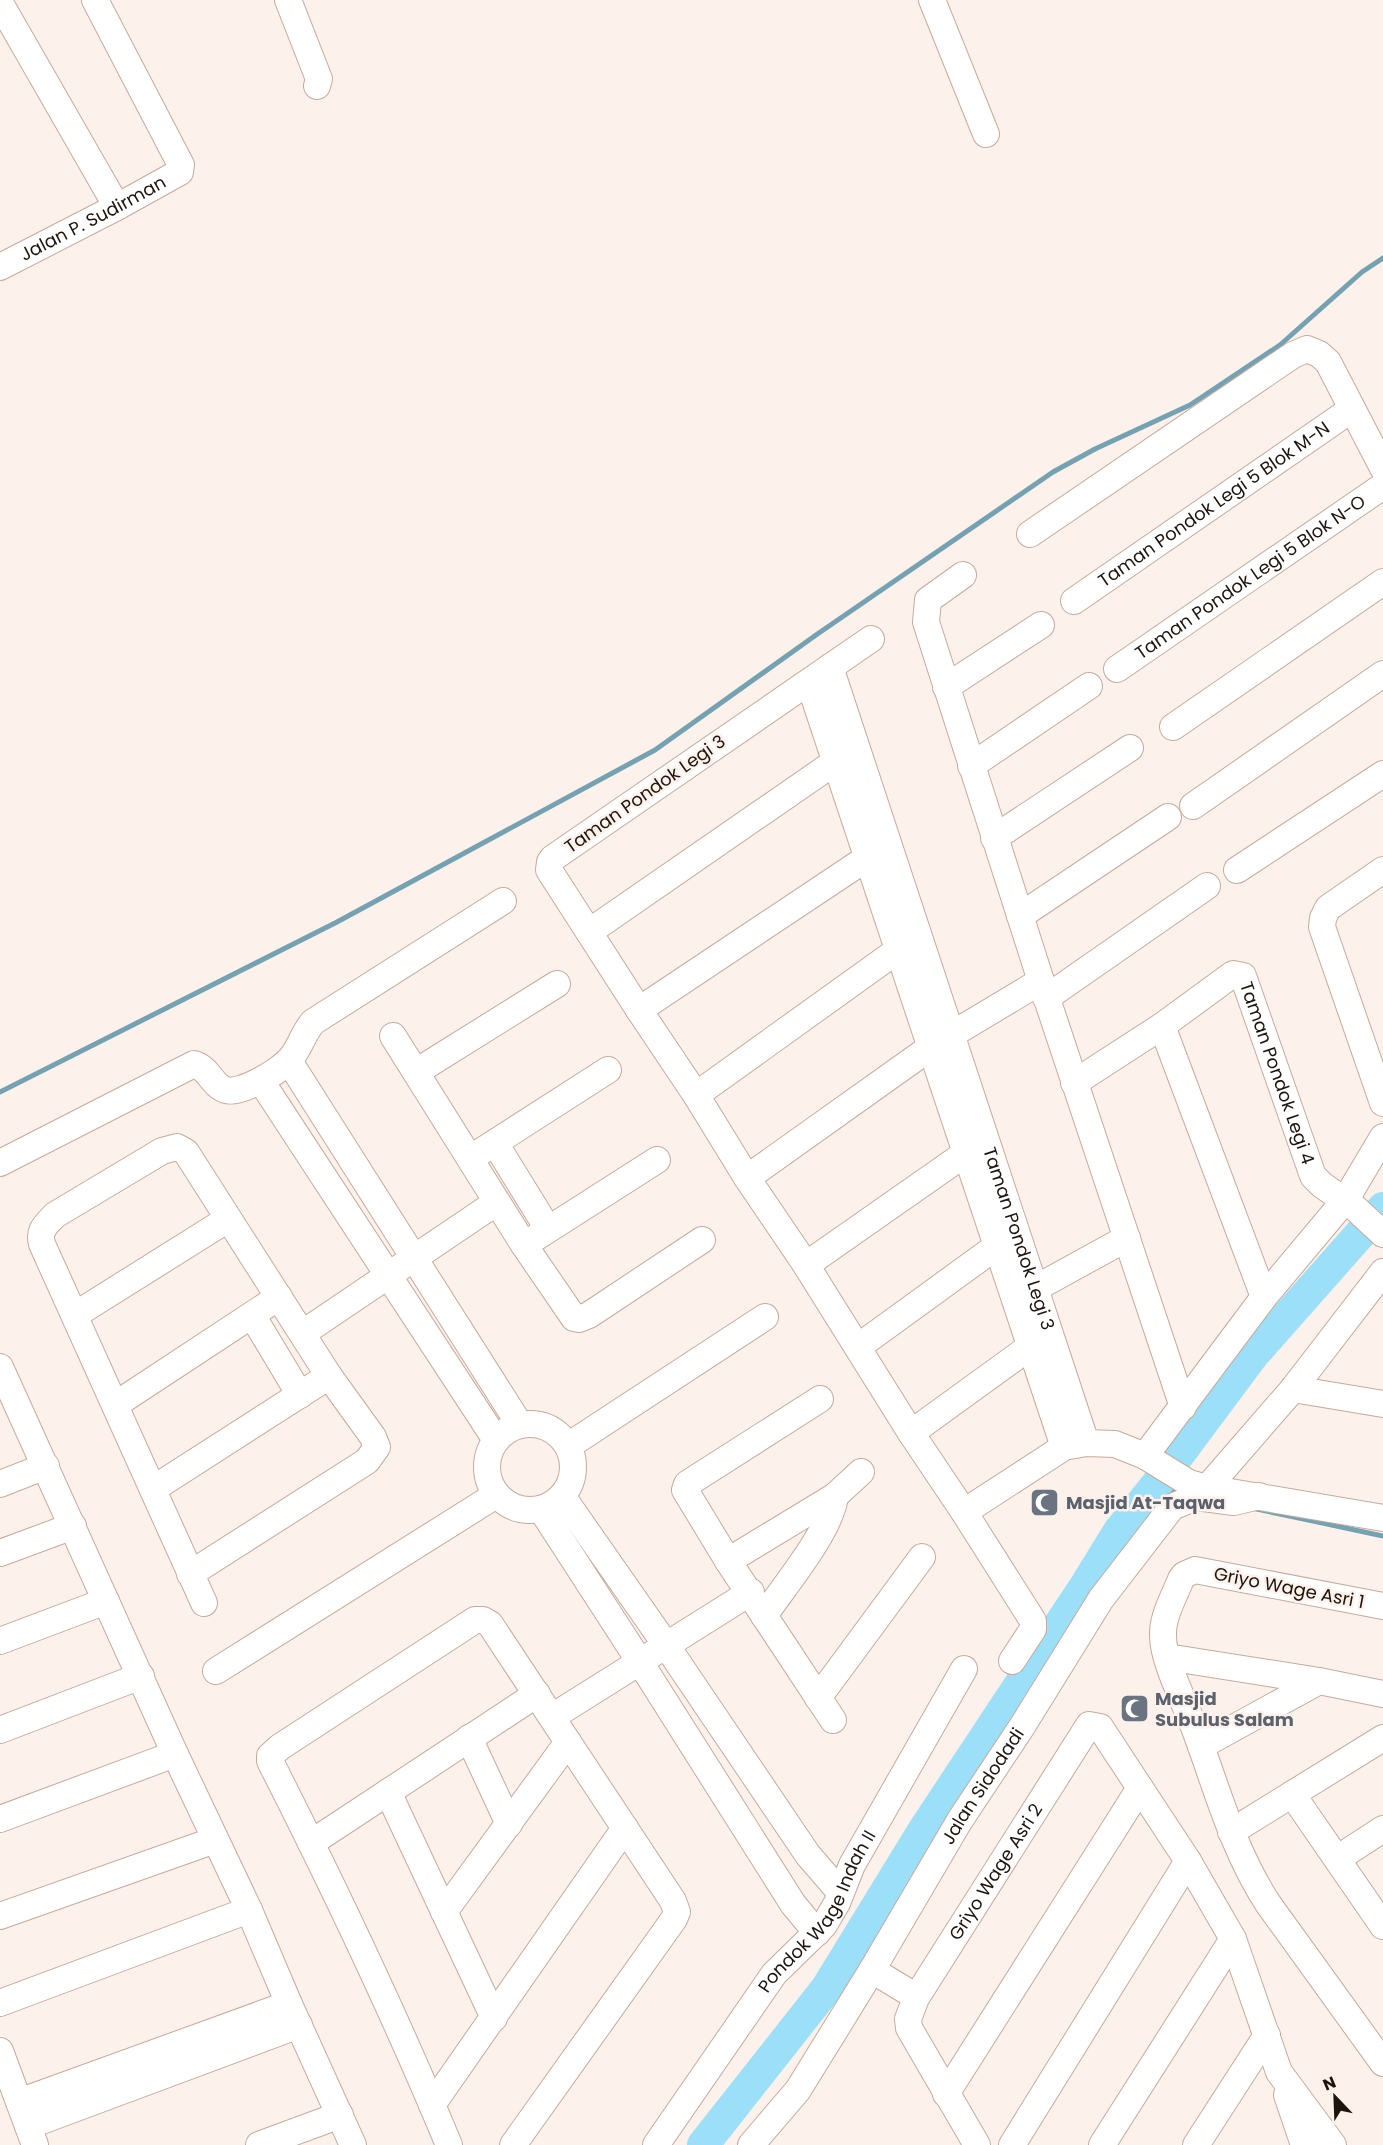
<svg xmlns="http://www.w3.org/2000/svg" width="1383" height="2145" font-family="Poppins,sans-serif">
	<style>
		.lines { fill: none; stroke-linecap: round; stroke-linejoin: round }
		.stream { stroke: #75a2b2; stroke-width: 5 }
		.river { stroke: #9bdff8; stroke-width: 32 }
		.minor-casing { stroke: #c6aa9b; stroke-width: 28 }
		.minor { stroke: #fff; stroke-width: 26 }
		.labels { text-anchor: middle; stroke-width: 5; stroke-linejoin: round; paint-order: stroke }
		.street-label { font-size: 18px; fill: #1d140e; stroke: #fdf1eb }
		.worship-label { font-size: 18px; font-weight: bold; fill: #5b616d; stroke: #fdf1eb; text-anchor: start }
	</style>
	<rect width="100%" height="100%" fill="#fdf1eb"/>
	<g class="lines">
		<path class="stream" d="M0 1092 337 922 655 750 816 635 1053 472 1095 449 1190 405 1280 345 1362 272 1383 258
			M1157 1484 1181 1494
			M1252 1508 1383 1536"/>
		<path class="river" d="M703 2145 826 1989 923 1831 1087 1583 1119 1531 1157 1484 1253 1355 1383 1208"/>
		<defs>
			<g id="minor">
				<path d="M288 0 319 79 317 86"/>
				<path d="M932 0 986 134"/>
				<path d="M0 3 117 207"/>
				<path id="s1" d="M0 267 117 207 180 172 181 165 95 0"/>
				<path d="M1030 534 1293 355 1307 349 1319 354 1328 362 1383 468"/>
				<path d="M963 575 928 600 926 622 1041 981 1183 1407"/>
				<path id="s2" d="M1074 601 1352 409"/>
				<path d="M871 639 553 858 550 862 549 870 639 1010 696 1095 747 1178 806 1265 911 1433 964 1512 1028 1613 1033 1621V1629L1012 1661"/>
				<path id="s3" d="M830 667 1086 1443"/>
				<path id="s4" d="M1117 669 1383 486"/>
				<path d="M809 682 1064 1447"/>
				<path d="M946 687 1041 625"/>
				<path d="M1173 727 1383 582"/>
				<path d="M971 766 1089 686"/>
				<path d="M1193 806 1383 674"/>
				<path d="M994 838 1130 748"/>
				<path d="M1237 870 1383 774"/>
				<path d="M1383 870 1328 908 1323 918 1322 927 1383 1103"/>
				<path d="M1020 916 1168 817"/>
				<path d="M589 932 835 762"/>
				<path d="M1046 998 1207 886"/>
				<path d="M639 1010 867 858"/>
				<path d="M1162 1026 1264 1297"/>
				<path d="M393 1036 524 1245 574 1318 579 1319 589 1315 702 1240"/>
				<path d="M289 1061 520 1425"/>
				<path d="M416 1072 557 984"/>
				<path d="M261 1081 496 1440"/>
				<path id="s5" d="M1074 1083 1162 1026 1233 974 1243 976 1313 1176 1322 1185 1355 1208 1383 1234"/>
				<path d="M696 1095 898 950"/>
				<path d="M495 1143 548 1229"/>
				<path d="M471 1158 608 1070"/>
				<path d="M0 1163 194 1064C209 1068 212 1086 226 1090 240 1095 282 1070 291 1058 301 1046 302 1035 313 1022L503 901"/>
				<path d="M747 1178 931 1047 1041 981"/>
				<path d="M524 1245 657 1160"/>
				<path d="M806 1265 966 1153"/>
				<path d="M1036 1288 1127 1238"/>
				<path d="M75 1315 228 1219"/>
				<path d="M252 1315 300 1395"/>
				<path d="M303 1333 497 1202"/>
				<path d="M858 1347 997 1246"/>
				<path d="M0 1367 175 1754 249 1910 289 2004 353 2145"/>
				<path d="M1293 1389 1383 1404"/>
				<path d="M820 1399 687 1484 685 1490 728 1561 833 1720"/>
				<path d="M115 1405 279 1297"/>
				<circle cx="530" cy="1467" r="43"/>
				<path d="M911 1433 1031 1346"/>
				<path d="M568 1446 765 1317"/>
				<path d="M1145 1456 1264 1297 1346 1199 1383 1137"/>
				<path d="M0 1484 46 1466"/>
				<path d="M1207 1488 1293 1389 1383 1272"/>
				<path d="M153 1489 329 1376"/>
				<path d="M562 1496 666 1645 808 1855 840 1892"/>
				<path d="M541 1509 640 1662 793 1904 817 1933"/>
				<path d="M964 1512 1064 1447 1086 1443 1115 1444 1145 1456 1189 1483 1207 1488 1383 1518"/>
				<path d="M0 1553 73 1526"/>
				<path d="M728 1561 835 1496 861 1472"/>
				<path d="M190 1574 367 1461 377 1447 373 1437 329 1376 186 1152 177 1147 162 1151 55 1215C46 1225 38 1230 42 1244L204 1603"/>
				<path d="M1383 1606 1195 1570 1184 1575 1181 1579C1174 1597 1162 1617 1163 1636 1163 1661 1185 1703 1194 1727 1217 1788 1233 1851 1269 1905L1383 2063"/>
				<path d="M764 1616C784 1586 831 1531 835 1496"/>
				<path d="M0 1641 106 1601"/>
				<path d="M1167 1657 1319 1681 1383 1694"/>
				<path d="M216 1671 496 1495"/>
				<path d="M818 1698 922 1557"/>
				<path d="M552 1717 751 1592"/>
				<path d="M0 1730 141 1676"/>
				<path d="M469 1738 509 1824"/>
				<path d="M1201 1746 1319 1681"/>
				<path d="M388 1792 494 2018"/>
				<path d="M1292 1794 1383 1926"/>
				<path d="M0 1819 175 1754"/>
				<path d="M1231 1832 1383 1738"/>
				<path d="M311 1843 537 1694"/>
				<path d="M1337 1859 1383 1829"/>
				<path d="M444 1912 568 1742"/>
				<path d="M0 1916 215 1840"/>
				<path d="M872 1970 905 1990"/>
				<path d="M0 2003 249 1910"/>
				<path d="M0 2051 35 2145"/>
				<path d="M946 2094 1140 1788"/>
				<path d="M1287 2095 1304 2145"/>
				<path d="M19 2102 289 2004"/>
				<path d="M432 2105 625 1828"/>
				<path d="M28 2126 299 2025"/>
				<path d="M259 2145 340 2115"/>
				<path d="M449 2145C395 2015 334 1887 270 1761V1756L280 1747 475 1620H483L490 1624 673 1901 677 1912 674 1919 513 2145"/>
				<path id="s6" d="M656 2145 774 1974 824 1925 837 1903 852 1865 964 1669"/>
				<path id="s7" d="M751 2145 798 2090 872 1970 960 1820 1023 1725 1101 1599 1172 1507 1196 1497 1234 1502 1259 1496"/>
				<path id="s8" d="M977 2145 909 2028 908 2019 916 1998 1089 1725 1100 1727 1188 1861 1233 1939 1279 2072 1333 2145"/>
				<path d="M1012 2145 1188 1861"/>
				<path d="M1102 2145 1233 1939"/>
				<path d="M1196 2145 1267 2035"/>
			</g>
		</defs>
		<use href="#minor" class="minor-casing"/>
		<use href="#minor" class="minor"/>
	</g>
	<defs>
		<symbol id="mosque-square" viewBox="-11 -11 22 22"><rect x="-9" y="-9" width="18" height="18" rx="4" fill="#6b7280" stroke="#fdf1eb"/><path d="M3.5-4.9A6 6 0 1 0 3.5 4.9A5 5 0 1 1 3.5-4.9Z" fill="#fff"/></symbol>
	</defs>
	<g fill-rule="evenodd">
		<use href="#mosque-square" x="1028" y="1486" width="33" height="33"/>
		<use href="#mosque-square" x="1118" y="1692" width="33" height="33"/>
	</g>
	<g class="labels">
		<g class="street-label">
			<text dy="6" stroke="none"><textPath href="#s1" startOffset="105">Jalan P. Sudirman</textPath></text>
			<text dy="6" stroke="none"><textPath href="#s2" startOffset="170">Taman Pondok Legi 5 Blok M-N</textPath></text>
			<text dy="6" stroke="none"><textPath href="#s4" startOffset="162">Taman Pondok Legi 5 Blok N-O</textPath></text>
			<text transform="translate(645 794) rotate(-35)" y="6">Taman Pondok Legi 3</text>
			<text dy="6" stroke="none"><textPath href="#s5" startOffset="306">Taman Pondok Legi 4</textPath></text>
			<text dy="6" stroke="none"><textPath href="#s3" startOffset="602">Taman Pondok Legi 3</textPath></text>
			<text transform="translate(1289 1588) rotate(11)" y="6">Griyo Wage Asri 1</text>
			<text dy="6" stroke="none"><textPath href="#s7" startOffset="428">Jalan Sidodadi</textPath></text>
			<text dy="6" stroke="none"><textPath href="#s8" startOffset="316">Griyo Wage Asri 2</textPath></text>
			<text dy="6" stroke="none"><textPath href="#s6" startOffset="285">Pondok Wage Indah II</textPath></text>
		</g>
		<g class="worship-label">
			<text x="1066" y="1509">Masjid At-Taqwa</text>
			<text x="1155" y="1705">Masjid<tspan x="1155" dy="21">Subulus Salam</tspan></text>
		</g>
	</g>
	<g transform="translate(1335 2097) rotate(337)" stroke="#fdf1eb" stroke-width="4.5" paint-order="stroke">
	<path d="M0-4.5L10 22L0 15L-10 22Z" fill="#1d140e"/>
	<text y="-9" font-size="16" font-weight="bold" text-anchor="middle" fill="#1d140e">N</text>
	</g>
</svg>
